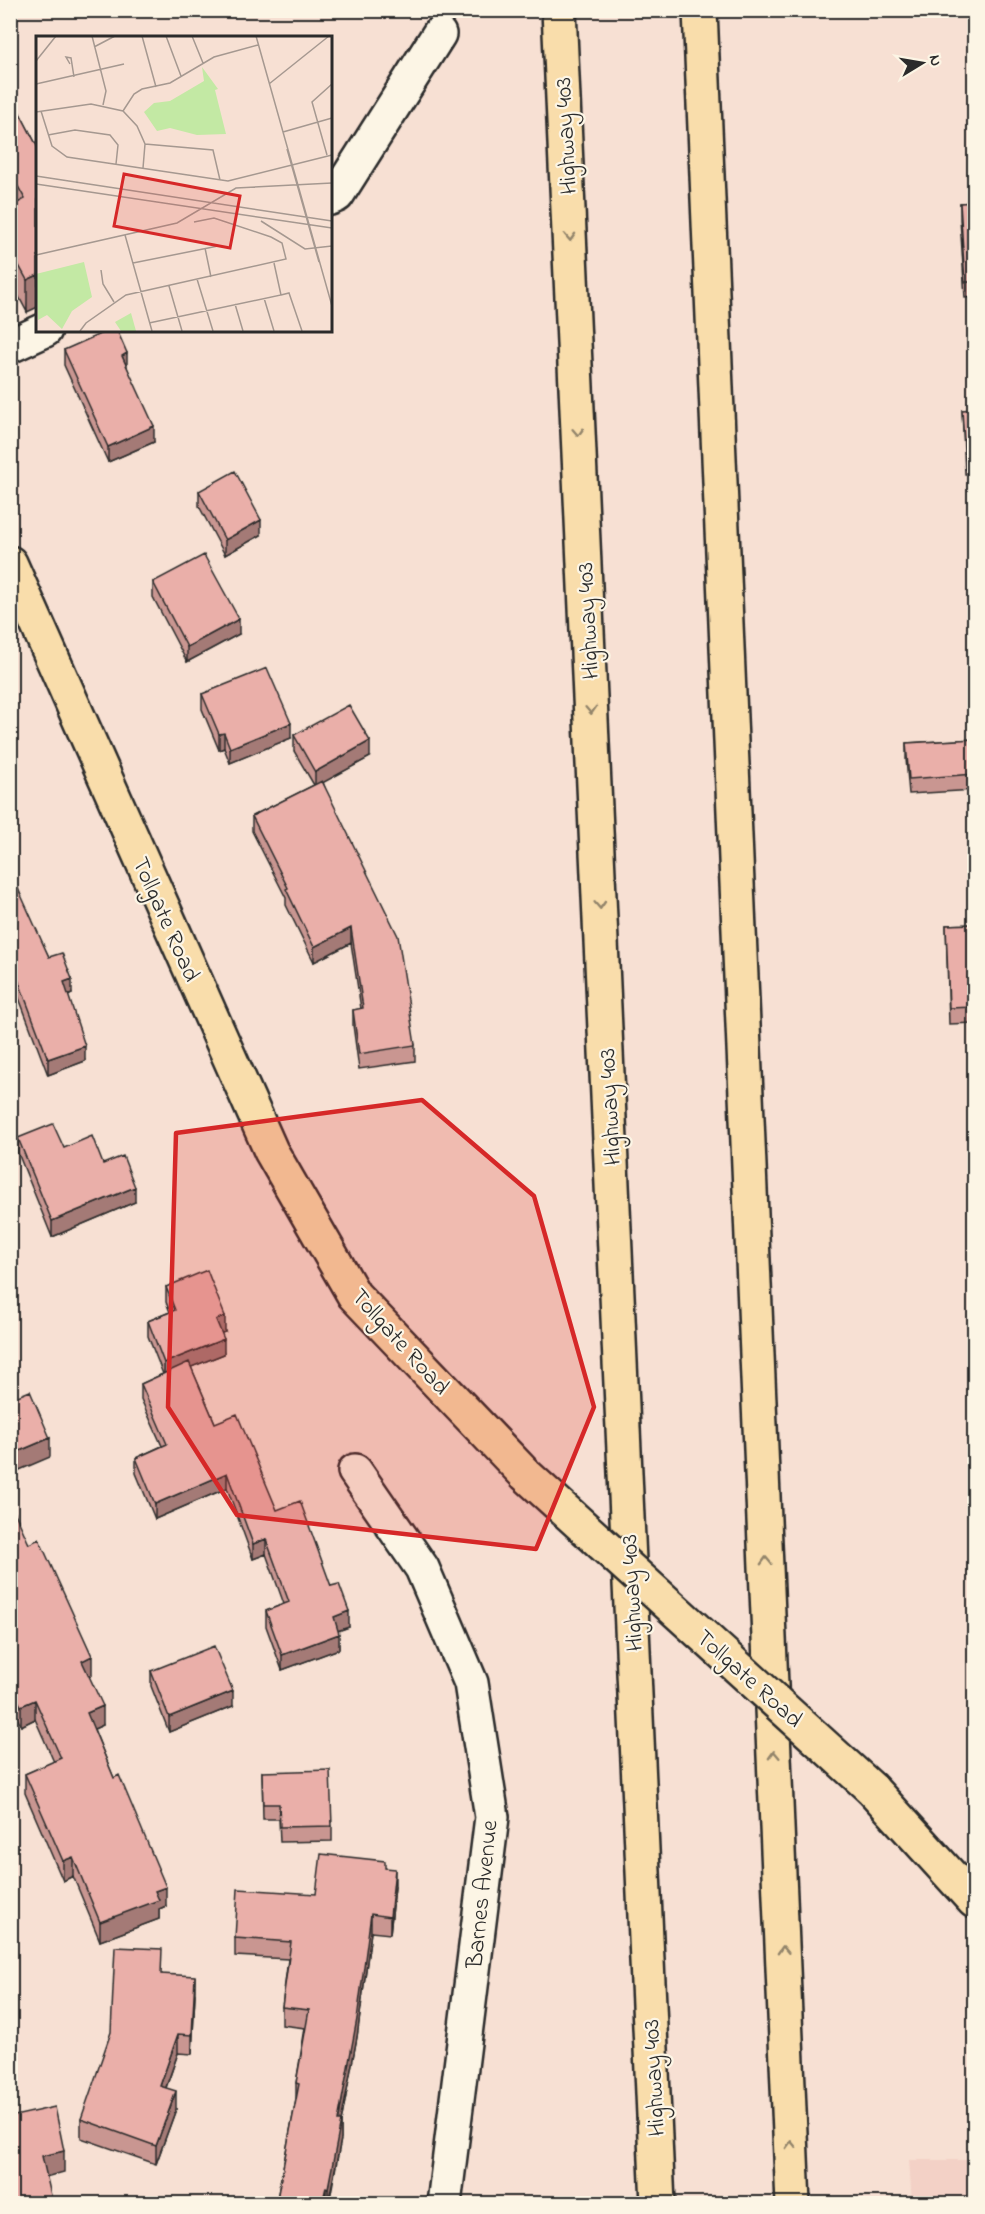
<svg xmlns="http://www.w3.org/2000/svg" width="985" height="2214" font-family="'Indie Flower',sans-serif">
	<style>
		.built { fill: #f3d1c6 }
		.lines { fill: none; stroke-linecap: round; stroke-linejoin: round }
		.minor-casing { stroke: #2b2b2b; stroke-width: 38 }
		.major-casing { stroke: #2b2b2b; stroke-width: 38 }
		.highway-casing { stroke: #2b2b2b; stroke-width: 38 }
		.minor { stroke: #fcf5e5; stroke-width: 33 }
		.major { stroke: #f9ddab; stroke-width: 33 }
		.highway { stroke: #f9ddab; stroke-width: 33 }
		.major-bridge-casing { stroke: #2b2b2b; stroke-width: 38; stroke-linecap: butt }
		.major-bridge { stroke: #f9ddab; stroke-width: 33 }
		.wall { fill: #c99691; stroke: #2b2b2b; stroke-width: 1.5 }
		.shaded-wall { fill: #a47a76; stroke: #2b2b2b; stroke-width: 1.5 }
		.building { fill: #eaafa9; stroke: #2b2b2b; stroke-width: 1.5 }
		.oneway { stroke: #92846b }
		.marked { fill: #d62828; fill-opacity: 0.2; stroke: #d62828; stroke-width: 4.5; stroke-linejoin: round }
		.labels { text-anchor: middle; stroke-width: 4.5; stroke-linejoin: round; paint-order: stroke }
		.street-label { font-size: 24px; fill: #2b2b2b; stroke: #fcf5e5 }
		.inset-road { fill: none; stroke: #a59890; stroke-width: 1.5 }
		.view { fill: #d62828; fill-opacity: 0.15; stroke: #d62828; stroke-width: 3 }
		.inset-edge { fill: none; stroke: #2b2b2b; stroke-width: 3 }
	</style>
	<rect width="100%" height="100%" fill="#f7e0d3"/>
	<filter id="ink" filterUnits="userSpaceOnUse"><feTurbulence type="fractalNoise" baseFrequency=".0167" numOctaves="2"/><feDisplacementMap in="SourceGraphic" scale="12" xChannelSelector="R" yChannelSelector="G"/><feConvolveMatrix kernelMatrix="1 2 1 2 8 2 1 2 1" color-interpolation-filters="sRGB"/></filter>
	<g filter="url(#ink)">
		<path class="built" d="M909 2160H974V2203H912Z"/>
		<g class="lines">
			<defs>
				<path id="minor" d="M330 198 337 195 439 34
					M10 346 45 330
					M355 1471 422 1568 471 1683 492 1817 444 2204"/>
				<path id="major" d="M10 563 271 1151 354 1295 525 1474
					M872 1789 974 1901"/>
				<path id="highway" d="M559 10 658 2204
					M700 10 793 2204"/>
			</defs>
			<use href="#minor" class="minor-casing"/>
			<use href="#major" class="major-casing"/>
			<use href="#highway" class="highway-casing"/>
			<use href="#minor" class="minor"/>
			<use href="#major" class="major"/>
			<use href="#highway" class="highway"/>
			<defs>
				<path id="major-bridge" d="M525 1474 872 1789"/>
			</defs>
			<use href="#major-bridge" class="major-bridge-casing"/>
			<use href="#major-bridge" class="major-bridge"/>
		</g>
		<path class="wall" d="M945 10H975V14L945 15Z
			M10 94 38 148 27 312 10 280V207L12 206 10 204Z
			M975 202V297L965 298 960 219V203Z
			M64 350 127 367 154 442 108 462 64 365Z
			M975 409V474H965L962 410Z
			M199 491 261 535 225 555 199 506Z
			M153 582 239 634 187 662 153 597Z
			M202 694 291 738 230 763 224 748 219 750 202 709Z
			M294 735 370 757 323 782 415 1045V1061L359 1069 353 1025V1010L361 1009 351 943 314 962 286 905V898L252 831V816L314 785 294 751Z
			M975 739V790L909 794 906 759V743Z
			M10 880 49 957 72 994 68 996 85 1061 48 1075 10 974Z
			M975 924V1023L949 1024 946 925Z
			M18 1138 64 1148 103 1164 135 1202 52 1237 18 1153Z
			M166 1287 225 1332 221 1333 224 1354 191 1367 215 1423 331 1586 349 1627 338 1631 339 1649 282 1670 266 1626V1611L284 1604 266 1554 253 1559 227 1488 155 1519 136 1473V1458L162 1446 141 1399V1384L163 1374 148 1336V1321L170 1312 166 1302Z
			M29 1544 92 1675 89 1677 103 1725 94 1729 166 1906 159 1909V1919L100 1941 73 1876 63 1881 25 1793V1774L54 1762 35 1719 21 1726 13 1709 10 1711Z
			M151 1671 233 1706 169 1732 151 1686Z
			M262 1772 332 1826V1841L280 1842 279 1819H263Z
			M385 1868 395 1887 390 1934 371 1932 357 2037 341 2122V2139L329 2204H276L296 2100V2083L305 2028 282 2025V2007L288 1959 235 1956V1938L316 1894Z
			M162 1974 195 1994 192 2054 178 2053 166 2088 176 2109 156 2164 81 2138V2119Z"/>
		<path class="shaded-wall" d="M38 275V307L27 312V280Z
			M127 353V368L122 356Z
			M154 426V442L108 462V447Z
			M261 520V535L225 555V540Z
			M239 619V634L187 662V647Z
			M291 723V738L230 763V748Z
			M224 733V748L219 750V734Z
			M370 741V757L315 787V772Z
			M351 928V943L314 962V947Z
			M72 979V994L64 997V982Z
			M85 1046V1061L48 1075V1059Z
			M135 1187V1202L52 1237V1221Z
			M225 1316V1332L216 1335V1320Z
			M224 1339V1354L164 1378V1363Z
			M50 1438V1457L10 1474V1455Z
			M227 1473V1488L155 1519V1504Z
			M266 1539V1554L253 1559V1544Z
			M349 1611V1627L334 1632V1617Z
			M339 1634V1649L282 1670V1655Z
			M92 1656V1675L82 1680V1661Z
			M13 1690V1709L10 1711V1691Z
			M233 1691V1706L169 1732V1717Z
			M35 1700V1719L21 1726V1706Z
			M103 1706V1725L87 1732V1713Z
			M73 1857V1876L63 1881V1861Z
			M395 1869V1887L390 1934V1917Z
			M166 1887V1906L159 1909V1919L100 1941V1922L155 1891Z
			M371 1914V1932L357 2037 341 2122V2139L328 2204V2188Z
			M195 1976V1994L192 2054V2035Z
			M178 2034V2053L160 2104V2086Z
			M176 2091V2109L156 2164V2146Z
			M64 2151V2172L42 2178V2156Z
			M326 2187V2204H322Z"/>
		<path class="building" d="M10 94 38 148V275L27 280 10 249V207L25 199 10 172Z
			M975 202V282H965L960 203Z
			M109 330H117L127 353 122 356 154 426 108 447 64 350Z
			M975 409V458L965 459 962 410Z
			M235 471 261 520 225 540 199 491Z
			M204 555 239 619 187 647 153 582Z
			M267 668 291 723 230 748 224 733 219 734 202 694Z
			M349 705 370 741 315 772 294 735Z
			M975 739V774L909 779 906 743Z
			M322 781 398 936 415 1045 359 1054 353 1010 363 1008 351 928 314 947 286 889 288 888 252 816Z
			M10 880 13 886 16 884 49 957 62 953 72 979 64 982 85 1046 48 1059 10 958Z
			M975 924V1007L949 1008 946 925Z
			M53 1124 64 1148 92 1136 103 1164 123 1156 135 1187 52 1221 18 1138Z
			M207 1270 225 1316 216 1320 224 1339 164 1363 148 1321 175 1310 166 1287Z
			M189 1362 215 1423 237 1414 277 1510 300 1501 331 1586 339 1584 349 1611 334 1617 339 1634 282 1655 266 1611 289 1602 266 1539 253 1544 227 1473 155 1504 136 1458 167 1444 141 1384Z
			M30 1391 50 1438 10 1455V1399Z
			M10 1502 29 1544 39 1539 92 1656 82 1661 103 1706 87 1713 114 1778 119 1775 166 1887 155 1891 159 1900 100 1922 73 1857 63 1861 25 1774 61 1758 35 1700 21 1706 13 1690 10 1691Z
			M214 1646 233 1691 169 1717 151 1671Z
			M330 1770 332 1826 280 1827 279 1804H263L262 1772Z
			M321 1854 385 1861V1868L395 1869 390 1917 371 1914 357 2019 338 2121H341L328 2188 326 2187 322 2204H276L299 2084 296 2083 309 2010 282 2007 291 1942 235 1938 238 1889 316 1894Z
			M115 1947 162 1949 161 1974 195 1976 192 2035 178 2034 160 2086 176 2091 156 2146 81 2119 111 2032Z
			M55 2107 64 2151 42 2156 53 2204H10V2117Z"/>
		<defs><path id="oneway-chevron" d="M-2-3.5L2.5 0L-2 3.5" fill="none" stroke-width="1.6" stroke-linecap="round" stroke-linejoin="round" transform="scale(1.5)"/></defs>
		<g class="oneway">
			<use href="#oneway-chevron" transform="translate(570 237) rotate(87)"/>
			<use href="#oneway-chevron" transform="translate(578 432) rotate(87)"/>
			<use href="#oneway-chevron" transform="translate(591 710) rotate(87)"/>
			<use href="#oneway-chevron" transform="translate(600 905) rotate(87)"/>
			<use href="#oneway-chevron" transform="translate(766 1561) rotate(-92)"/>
			<use href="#oneway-chevron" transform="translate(774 1755) rotate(-92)"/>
			<use href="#oneway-chevron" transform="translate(783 1950) rotate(-92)"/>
			<use href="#oneway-chevron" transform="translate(791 2145) rotate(-92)"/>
		</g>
	</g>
	<path class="marked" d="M422 1100 534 1196 594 1407 536 1549 237 1515 168 1407 176 1133Z"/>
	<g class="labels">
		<g class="street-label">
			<text transform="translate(565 136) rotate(-93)" y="8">Highway 403</text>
			<text transform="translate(587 621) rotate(-93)" y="8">Highway 403</text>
			<text transform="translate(167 919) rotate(66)" y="8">Tollgate Road</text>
			<text transform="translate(609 1107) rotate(-93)" y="8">Highway 403</text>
			<text transform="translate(401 1341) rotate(48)" y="8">Tollgate Road</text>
			<text transform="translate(631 1593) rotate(-93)" y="8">Highway 403</text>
			<text transform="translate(750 1678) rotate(42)" y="8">Tollgate Road</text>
			<text transform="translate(481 1894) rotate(-84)" y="8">Barnes Avenue</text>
			<text transform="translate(653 2078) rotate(-93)" y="8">Highway 403</text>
		</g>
	</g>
	<g transform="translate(36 36)">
		<rect width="296" height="296" fill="#f7e0d3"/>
		<path d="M166 31 182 53 179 54 190 98 161 99 134 92 121 95 108 76 118 67 134 65 168 45ZM48 226 56 261 36 275 26 293 11 279 2 284 0 238ZM95 277 100 295H85L79 286Z" fill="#c3e9a4"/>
		<path class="inset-road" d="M56 0 70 55 67 69M106 0 120 51M130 0 145 40M156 0 167 27M220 0 296 270M58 11 79 0M0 25 20 0M34 28 30 21 35 22 38 41M0 48 88 28M233 48 293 0M5 75 16 110 31 121 192 145 296 119M87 75 98 58 106 53 134 47 178 21 222 9M0 76 55 68 87 75 101 90 109 108 107 132M247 96 296 82M12 99 39 94 74 99 82 109 80 128M109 108 177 114 184 144M251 113 283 226M291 119 276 66 296 48M0 140 296 185M0 148 296 192M225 185 269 213 296 210M89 199 116 295M169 212 175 241M0 219 141 187 200 152 296 147M97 227 182 210M65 234 67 248 78 266M161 243 177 295M133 250 146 295M245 259 253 257 266 295M228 262 238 295M199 268 207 295M113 287 245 259 238 227M44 295 50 287 90 259 250 223 246 207 235 201 178 182 158 186"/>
		<path class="view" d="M88 138 204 160 194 212 78 190Z"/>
		<rect width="296" height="296" class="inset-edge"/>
	</g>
	<rect width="985" height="2214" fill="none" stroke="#fcf5e5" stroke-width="36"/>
	<rect x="18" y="18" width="949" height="2178" fill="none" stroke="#2b2b2b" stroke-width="2" filter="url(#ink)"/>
	<g transform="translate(922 63) rotate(79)" stroke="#fcf5e5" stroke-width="4.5" paint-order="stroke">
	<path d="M0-4.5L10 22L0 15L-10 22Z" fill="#2b2b2b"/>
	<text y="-9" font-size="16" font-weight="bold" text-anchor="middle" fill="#2b2b2b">N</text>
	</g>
</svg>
